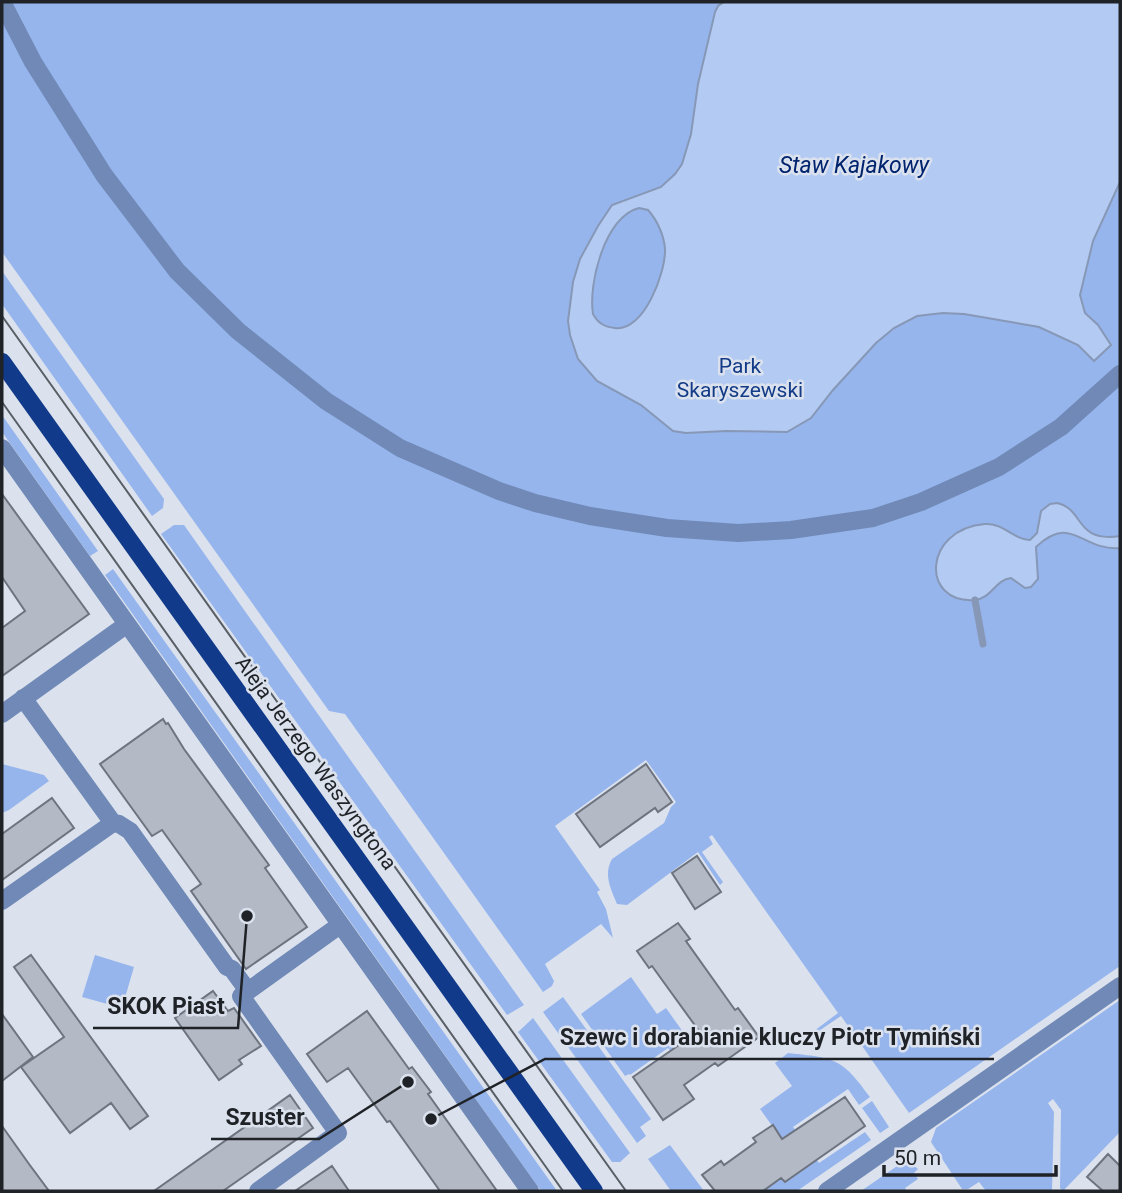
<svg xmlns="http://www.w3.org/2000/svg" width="1122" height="1193" font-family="Roboto,sans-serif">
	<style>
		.green { fill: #96b5ed }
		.water { fill: #b3caf3; stroke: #8798b6; stroke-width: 2; fill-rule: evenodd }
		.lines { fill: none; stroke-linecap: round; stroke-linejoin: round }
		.stream { stroke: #8798b6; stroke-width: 7 }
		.building { fill: #b3b9c5; stroke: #6e747f; stroke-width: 2 }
		.minor { stroke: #7089b6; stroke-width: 18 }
		.major { stroke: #123a8a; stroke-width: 18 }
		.tram { stroke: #5a5e65; stroke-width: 2 }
		.labels { text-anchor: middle; stroke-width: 5; stroke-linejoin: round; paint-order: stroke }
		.park-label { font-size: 21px; fill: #143b87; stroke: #dbe2ee }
		.street-label { font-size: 21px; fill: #1f2226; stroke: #dbe2ee }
		.water-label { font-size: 23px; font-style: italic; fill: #00236e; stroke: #dbe2ee }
		.leader { fill: none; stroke: #1f2226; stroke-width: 2.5 }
		.callout-dot { fill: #1f2226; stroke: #dbe2ee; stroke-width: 2.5 }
		.callout-label { font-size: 23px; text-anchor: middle; font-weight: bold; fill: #1f2226; stroke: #dbe2ee; stroke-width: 5; stroke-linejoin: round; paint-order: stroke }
	</style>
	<rect width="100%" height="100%" fill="#dbe2ee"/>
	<path class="green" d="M2 2H1120V966L909 1113 841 1016 801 1043 802 1040 838 1013 712 835 709 837 713 844 702 852 723 882 720 885 698 852 627 905 617 904C611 889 603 875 612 859L664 823 671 807 676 802 646 760 555 826 600 890 597 892 606 909 613 938 601 924 545 964 554 981 552 986 543 992 345 714 329 711 2 252Z
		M2 271 164 499 163 508 152 516 2 304Z
		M2 415 98 551 90 556 2 432Z
		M174 525H184L524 1005 507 1015 161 534Z
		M113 569 557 1191H541L105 575Z
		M2 764 44 775 49 781 9 810 2 813Z
		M95 955 134 967 122 1008 82 997Z
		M631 977 657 1014 666 1008 688 1039 671 1051 668 1048 630 1075 629 1074 625 1076 581 1014Z
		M563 997 651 1119 640 1127 646 1136 637 1143 543 1012Z
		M1120 1000V1132L1063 1191 1060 1188 1061 1110 1053 1099 1048 1103 1054 1112 1052 1191H986L979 1182 968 1189H962L931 1142 936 1128Z
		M533 1018 630 1153 620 1162H612L518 1032Z
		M788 1053C835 1058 842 1058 870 1097L859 1105 848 1089 793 1127 819 1163 865 1132 871 1140 797 1191H763L781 1178 785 1182 803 1169 760 1109 792 1086 775 1063Z
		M872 1101 889 1127 880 1133 862 1108Z
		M670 1145 704 1191H671L648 1159Z
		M903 1162 912 1164 918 1169 914 1173 918 1179 905 1188 907 1191H861Z"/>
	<path class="water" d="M724 2H1120V182L1093 241 1080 295 1085 313 1098 325 1111 345 1094 361 1078 345 1039 327 964 314 943 313 917 316 894 328 876 343 833 390 811 418 787 432 726 431 686 433 673 431 641 405 597 381 578 359 570 335 568 321 573 282 580 259 598 226 612 205 661 187 675 174 682 164 691 134 698 84 715 12 718 6ZM639 208 648 210C657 220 664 235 665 249 666 272 644 332 615 328 604 327 598 323 593 314 588 284 605 216 639 208Z
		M1057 503C1085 509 1074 543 1120 536V548C1081 551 1072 513 1036 547L1038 579 1031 587 1025 588 1011 578C995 580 992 598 975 600 920 604 923 529 985 524 1004 523 1014 540 1030 540L1037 533 1041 511 1050 504Z"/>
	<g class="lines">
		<path class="stream" d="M975 600 983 644"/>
	</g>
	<path class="building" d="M2 494 89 614 2 676V628L25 611 2 577Z
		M163 719 166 724 168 723 184 749 269 865 265 868 307 927 246 969 191 891 201 884 162 830 152 836 100 764Z
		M646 764 672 802 658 812 655 808 600 847 576 814Z
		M52 798 74 828 2 880V834Z
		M697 856 721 892 695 909 672 873Z
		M678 923 690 939 686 941 735 1010 738 1008 759 1037 718 1066 715 1063 684 1085 694 1099 663 1120 633 1077 699 1031 652 966 649 968 637 951Z
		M31 955 148 1116 130 1129 111 1103 70 1133 21 1067 64 1037 14 967Z
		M213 991 228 1011 234 1008 261 1046 239 1060 242 1064 219 1080 175 1018Z
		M367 1011 409 1069 412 1067 431 1092 428 1094 497 1191H440L390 1121 387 1122 348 1068 327 1082 307 1054Z
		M2 1014 33 1057 2 1081Z
		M290 1095 313 1128 223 1191H154Z
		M845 1097 865 1126 785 1182 781 1178 763 1191H715L702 1175 721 1161 724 1165 756 1142 753 1138 773 1125 782 1139Z
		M2 1126 29 1164 49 1191H2Z
		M1108 1154 1120 1166V1191H1103L1087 1177Z
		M332 1166 349 1191H295Z"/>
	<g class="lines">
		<path class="minor" d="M2 2 33 62 104 175 177 271 238 331 326 401 400 448 499 491 535 503 590 516 667 528 738 533 791 530 873 518 921 502 999 467 1061 427 1120 374
			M2 448 530 1191
			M23 698 113 823
			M2 714 126 625
			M2 901 113 823 119 824 130 831 227 967 232 969 248 991
			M258 1191 338 1133 241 996 340 925
			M827 1191 1120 986"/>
		<path class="major" d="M2 362 594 1191"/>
		<path class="tram" d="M2 316 626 1191
			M2 402 563 1191"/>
	</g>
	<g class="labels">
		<g class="park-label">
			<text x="740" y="373">Park<tspan x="740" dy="24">Skaryszewski</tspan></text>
		</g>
		<g class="street-label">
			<text transform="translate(316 763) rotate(54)" y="7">Aleja Jerzego Waszyngtona</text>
		</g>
		<g class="water-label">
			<text x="854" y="173">Staw Kajakowy</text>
		</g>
	</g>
	<path class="leader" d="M247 916L238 1028H93M431 1119L545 1059H994M408 1082L319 1139H211"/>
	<g class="callout-dot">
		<circle cx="247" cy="916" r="7"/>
		<circle cx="431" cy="1119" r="7"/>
		<circle cx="408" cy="1082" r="7"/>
	</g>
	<g class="callout-label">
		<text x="166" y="1014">SKOK Piast</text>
		<text x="770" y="1045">Szewc i dorabianie kluczy Piotr Tymiński</text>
		<text x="265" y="1125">Szuster</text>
	</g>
	<rect width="1122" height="1193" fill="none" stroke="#1f2226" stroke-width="7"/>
	<path d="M884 1165v10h172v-10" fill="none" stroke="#1f2226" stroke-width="3.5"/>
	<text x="894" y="1165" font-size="21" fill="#1f2226" stroke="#dbe2ee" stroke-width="5" paint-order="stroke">50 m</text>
</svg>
